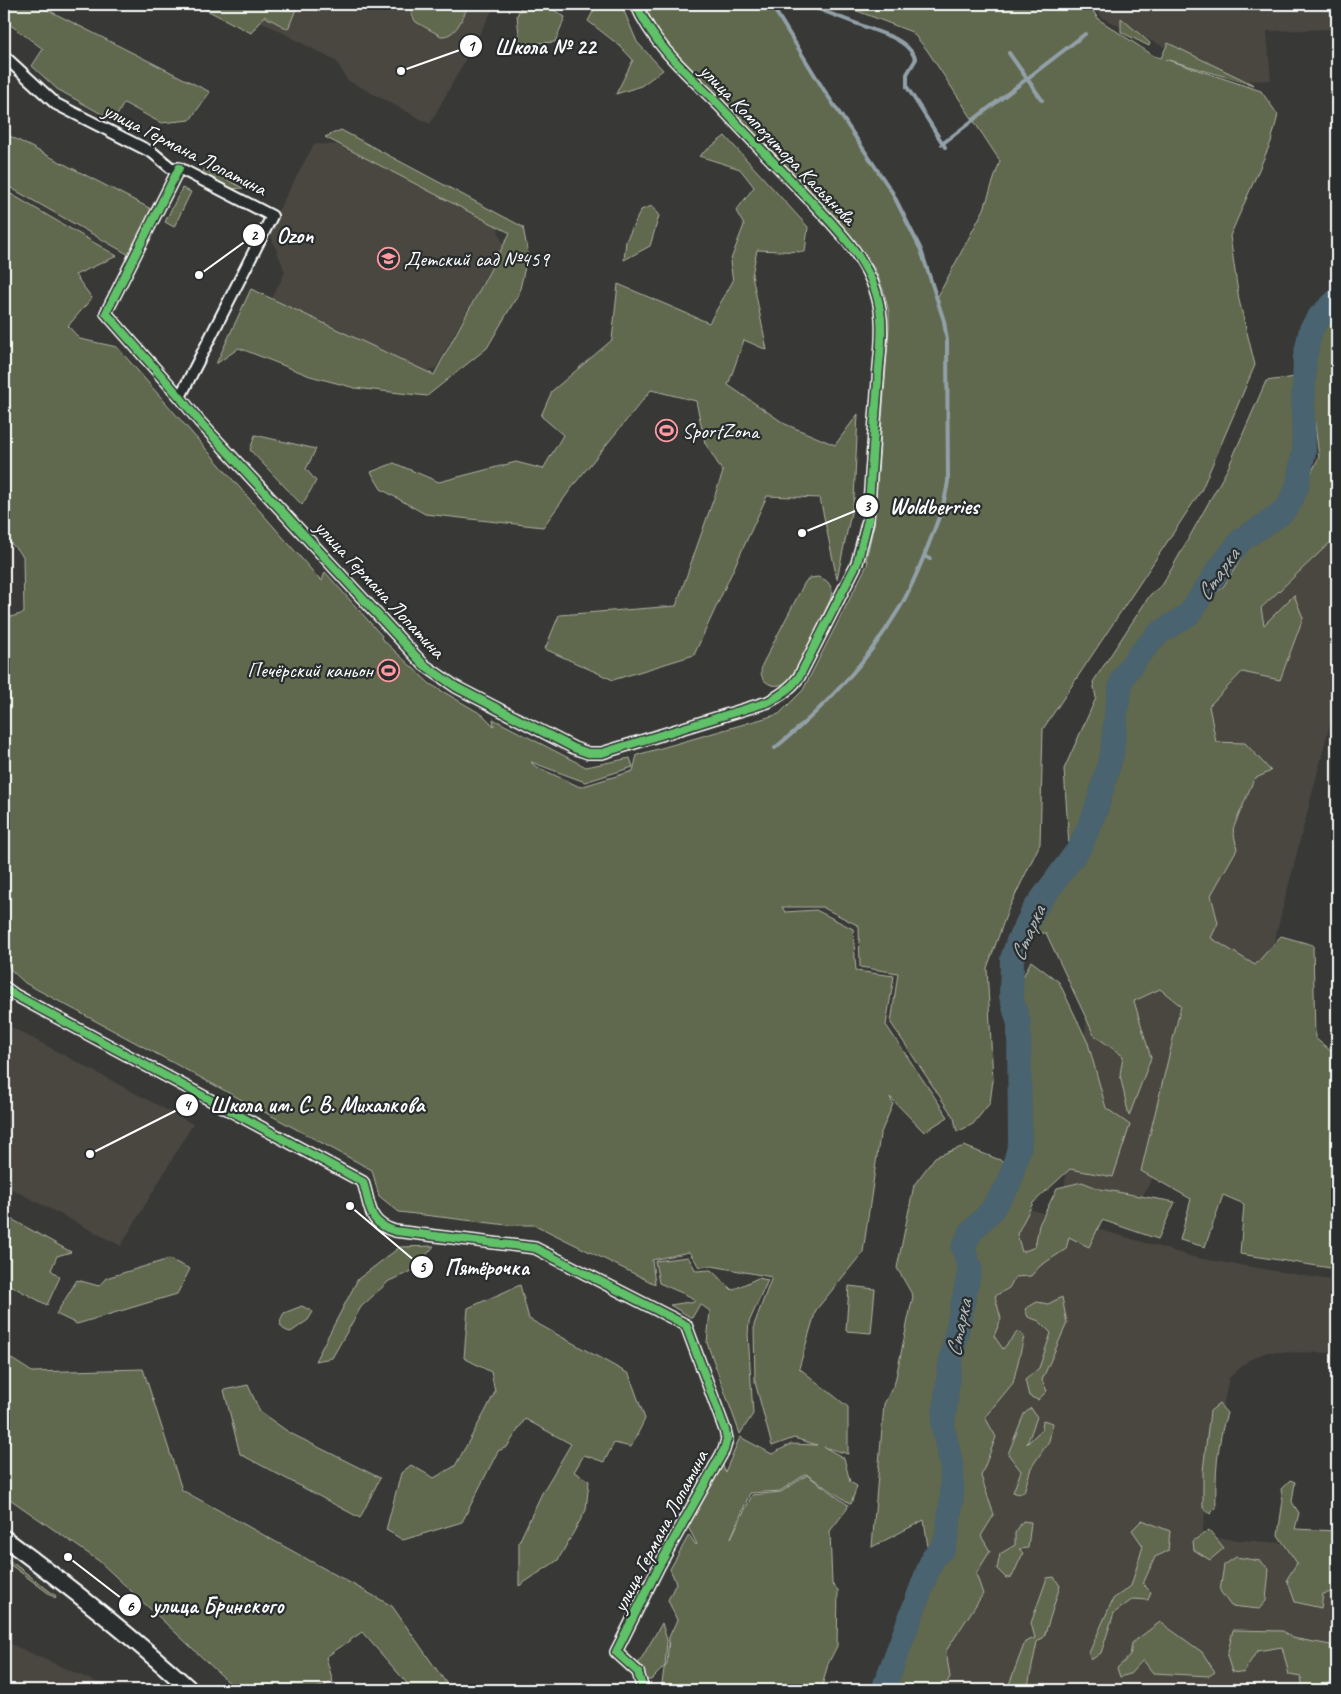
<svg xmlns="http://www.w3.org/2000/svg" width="1341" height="1694" font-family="Caveat,sans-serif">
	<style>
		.built { fill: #494640 }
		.green { fill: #61674d; stroke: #b0b3a6 }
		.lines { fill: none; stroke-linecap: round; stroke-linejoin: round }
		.stream { stroke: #92a1a9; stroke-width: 4 }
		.river { stroke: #4a636f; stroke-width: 24 }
		.minor-casing { stroke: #fff; stroke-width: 14 }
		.secondary-casing { stroke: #fff; stroke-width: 19 }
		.minor { stroke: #2a2d2e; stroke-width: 10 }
		.secondary { stroke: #2a2d2e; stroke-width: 15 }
		.cycleway-casing { stroke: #2a2d2e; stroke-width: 11 }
		.cycleway { stroke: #61c268; stroke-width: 8 }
		.labels { text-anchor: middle; stroke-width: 4.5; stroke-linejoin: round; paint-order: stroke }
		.street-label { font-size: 21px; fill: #fff; stroke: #2a2d2e }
		.poi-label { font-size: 21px; fill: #fff; stroke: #2a2d2e; text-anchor: start }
		.water-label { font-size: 22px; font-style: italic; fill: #aeb9be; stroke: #2a2d2e }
		.leader { fill: none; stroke: #fff; stroke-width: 2 }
		.callout-dot { fill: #fff; stroke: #2a2d2e; stroke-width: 2 }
		.mark-label { font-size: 15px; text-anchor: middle; font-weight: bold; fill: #111 }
		.callout-label { font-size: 22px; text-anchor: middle; font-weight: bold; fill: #fff; stroke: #2a2d2e; stroke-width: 4.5; stroke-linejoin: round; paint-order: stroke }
	</style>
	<rect width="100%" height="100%" fill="#383836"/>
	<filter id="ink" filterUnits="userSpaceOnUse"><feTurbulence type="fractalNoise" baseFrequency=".02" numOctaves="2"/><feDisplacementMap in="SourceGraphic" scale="10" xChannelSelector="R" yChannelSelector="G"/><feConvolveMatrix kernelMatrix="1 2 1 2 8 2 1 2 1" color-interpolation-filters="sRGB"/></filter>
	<g filter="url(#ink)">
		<path class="built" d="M229 4H496L430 124 347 80 337 62Z
			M1092 4H1337V29L1267 31 1271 80 1238 81 1102 18Z
			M314 144 346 145 496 223 503 245 436 368 417 375 270 302 285 272 268 229Z
			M1337 337V697L1270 958 1130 1220 1063 1198 1091 986 1228 606 1326 472Z
			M4 1023 193 1124 121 1246 4 1185Z
			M1019 1206 1197 1258 1337 1281V1353L1267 1352 1249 1360 1229 1378 1212 1462 1202 1537 1337 1547V1690H921L994 1253Z
			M4 1641 114 1690H4Z"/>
		<path class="green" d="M11 4H36L210 92 190 120 161 123 124 103 114 121 57 89 32 66 43 49 5 21Z
			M195 4H298L288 29 264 16 251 33Z
			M415 4H469C463 16 457 37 441 36L416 22 411 14Z
			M523 4H550L549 7 565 17 555 42 520 44 517 15Z
			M597 4H621L637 42 663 70 641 86 616 94 633 60 620 46 588 21Z
			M644 4H771L824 90 892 192 921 250 937 298 984 209 1000 161 927 50 912 32 839 4H1089L1098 19 1154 56 1161 58 1168 43 1254 85 1165 59 1261 91 1278 115 1271 142 1230 236 1239 300 1255 365 1201 491 1043 729 1040 844 1008 910 987 968 993 1080 990 1103 973 1124 957 1132 954 1118 891 1023 898 973 860 967 859 926 822 907H782L785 912 816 910 853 929 856 971 894 976 886 1025 948 1117 924 1132 890 1097 893 1104 880 1135 863 1252 816 1310 799 1368 848 1407V1454L824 1447 844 1458 850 1482 857 1486 851 1504 806 1474 780 1491 750 1493 731 1538 752 1495 781 1492 807 1475 848 1505 847 1509 830 1531 832 1584 838 1590 837 1646 828 1664 821 1690H661L664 1669 667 1664 669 1637 677 1620 668 1600 676 1583 670 1569 689 1535 696 1545 697 1544 686 1523 670 1534 718 1450 725 1472 740 1437 772 1454 791 1444 817 1445 794 1438 772 1446 755 1382 754 1325 772 1277 712 1266 700 1267 689 1252 652 1260 655 1284 535 1225H507L399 1212 379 1196 372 1170 25 983 10 969 4 953V628L7 618 24 613 23 556 4 536V190L117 256 75 275 92 298 68 326 80 339 117 347 315 574 322 581 325 572 382 636 381 638 430 684 483 715 494 726 493 719 586 767 630 758 633 767 585 782 531 762 535 766 580 787 633 771 637 755 779 714 803 690 867 565 868 560H866L874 524 889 328V312L884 292 875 269 845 230 680 59C666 42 653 25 644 4Z
			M1121 18 1150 43 1149 46 1121 32Z
			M341 130 523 227 528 254 519 293 487 348 427 396 355 388 310 376 239 348 216 364 251 289 434 375 510 233 325 137Z
			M4 133 155 211 131 256 4 184Z
			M725 136 808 227 805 252 757 250 752 275 767 350 744 340 728 385 785 424 835 445 858 414 854 499 837 579 820 498 767 496 694 655 613 680 545 649 559 615 676 606 723 472 705 443 696 401 651 390 576 482 543 527 425 514 381 489 371 472 394 463 439 482 516 462 543 469 563 435 541 416 552 391 612 340 618 284 709 323 733 281 730 262 744 225 736 211 754 187 740 169 699 156Z
			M205 168 243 188 231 189 202 174Z
			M182 188 191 192 174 227 165 222Z
			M652 206 659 216 650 246 624 260 626 241 641 210Z
			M1337 309V536L1261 608 1264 625 1294 595 1303 618 1280 680 1242 672 1209 706 1216 742 1245 743 1271 771 1254 779 1233 829 1237 849 1211 895 1218 923 1211 938 1255 965 1281 936 1313 945 1315 1038 1337 1056V1269L1240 1254 1244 1204 1223 1195 1205 1247 1180 1240 1191 1199 1141 1171 1181 1006 1160 989 1134 1001 1151 1058 1129 1116 1120 1075 1123 1056 1094 1035 1046 933H1028L1059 884 1069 846 1064 769 1096 698 1093 682 1150 595 1163 584 1228 468 1266 381 1295 377 1299 451 1284 502 1242 532 1183 611 1153 630 1119 675 1115 698 1124 693 1133 671 1171 632 1223 587 1248 548 1288 522 1319 457 1313 407 1317 343 1328 317Z
			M255 435 316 449 306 469 316 481 302 505 250 450Z
			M818 577C829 580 833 586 831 598 824 613 796 676 785 683 778 687 769 686 764 680 760 675 761 671 762 665L805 582 810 578Z
			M1031 961 1059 982 1088 1043 1106 1108 1130 1125 1113 1177 1070 1169 1033 1203 1017 1234 1022 1252 1035 1247 1039 1225 1057 1188 1082 1182 1100 1189 1175 1202 1158 1239 1102 1220 1089 1247 1069 1237 1066 1249 1040 1266 1031 1276 1015 1277 1009 1288 995 1296 1001 1319 994 1336 1003 1349 1018 1331 1024 1337 1013 1383 985 1417 996 1437 981 1476 994 1515 981 1536 990 1551 976 1574 983 1594 946 1651 950 1677 943 1690H876L879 1669 920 1571 928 1547 924 1520 872 1547 884 1404 895 1382 913 1296 897 1268 914 1185 935 1157 964 1146 1005 1162 1010 1147 1016 1113 1015 993Z
			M4 1215 71 1252 57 1256 51 1270 60 1277 47 1305 4 1282Z
			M434 1246 414 1270 389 1281 361 1307 332 1358 315 1361 358 1279 400 1247Z
			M688 1257 696 1271 711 1270 732 1290 758 1278 768 1280 749 1322 748 1334 753 1414 740 1434 707 1343 710 1311 700 1304 692 1318 670 1305 696 1301 689 1296 659 1283 655 1261Z
			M169 1259 190 1269 177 1294 77 1324 56 1314 77 1280 99 1286 106 1278Z
			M520 1285 529 1319 629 1374 645 1419 631 1447 614 1443 604 1462 584 1455 574 1472 589 1481 586 1510 558 1560 519 1586V1542L542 1493 571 1444 525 1419 507 1447 498 1451 462 1522 403 1540 386 1530 401 1473 411 1465 434 1478 455 1466 485 1412 495 1392 491 1372 464 1358 468 1308Z
			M849 1286 875 1289 871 1333 846 1331Z
			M1062 1297 1067 1323 1042 1380 1047 1391 1038 1400 1029 1396 1025 1380 1039 1368 1051 1333 1039 1321 1028 1317 1025 1309 1037 1302 1048 1304Z
			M302 1306 313 1312 308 1320 291 1332C279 1330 278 1322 284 1313Z
			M4 1354 32 1372 143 1369 182 1490 392 1606 451 1690H413L362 1632 326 1657 333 1682 312 1690H237L99 1561 4 1495Z
			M248 1385 260 1412 290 1433 380 1478 360 1518 240 1454 224 1390Z
			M1219 1404 1227 1413C1217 1443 1215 1477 1216 1508L1210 1514 1203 1508V1471L1210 1411Z
			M1031 1408 1037 1417 1027 1444 1042 1429 1043 1420 1053 1423 1049 1441 1031 1468 1024 1492 1018 1494 1013 1492 1021 1471 1008 1454 1024 1414Z
			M1290 1480 1295 1482 1292 1502 1299 1513 1295 1529 1336 1531 1337 1534V1591L1323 1594 1321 1608 1295 1602 1287 1579 1297 1563 1278 1535 1283 1500 1281 1489Z
			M1142 1520 1170 1531 1168 1551 1155 1557 1143 1584 1151 1592 1148 1600 1133 1599 1114 1613 1101 1653 1091 1660 1089 1653 1113 1599 1131 1586 1143 1546 1132 1530Z
			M1023 1521 1031 1522 1028 1548 1019 1549 1023 1553 1012 1577 1006 1578 997 1569 1000 1554 1015 1545V1533Z
			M1209 1530 1224 1548 1210 1560 1194 1550 1193 1541Z
			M4 1556 56 1596 55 1598 4 1560Z
			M1236 1557 1260 1561 1269 1569 1266 1601 1259 1609 1231 1606 1220 1591 1224 1565Z
			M1054 1577 1060 1586 1044 1637 1037 1642 1028 1686 1025 1690H1007L1025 1642 1035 1638 1031 1623 1047 1578Z
			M1160 1622 1202 1652 1215 1672 1209 1676 1153 1673 1143 1660 1130 1674 1120 1677 1117 1668 1130 1656 1132 1643Z
			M662 1623 667 1640 665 1666 651 1680H638L637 1666Z
			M1233 1630 1283 1631 1292 1638 1331 1645 1332 1680 1321 1688V1690H1303L1301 1677 1289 1675 1282 1647 1257 1651 1243 1673 1232 1672 1227 1656Z"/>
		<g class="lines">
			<path class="stream" d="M771 4 824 90 892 192 921 250 944 321 947 341 948 481C945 504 936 525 928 546 919 568 910 592 897 612 865 665 823 709 775 748
				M805 4 892 37C904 43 910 48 916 59L907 74V87L945 147
				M1009 53 1042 100
				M942 144 1085 34
				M924 556 930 559"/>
			<path class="river" d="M883 1690 933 1557 943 1549 947 1535 952 1496V1468L943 1427 949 1370 970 1268 963 1248 970 1233 991 1211 1009 1184 1020 1144 1019 1024 1011 996 1012 959 1018 941 1035 908 1080 847 1096 810 1112 754 1117 706 1122 679 1137 657 1158 634 1189 614 1221 566 1242 539 1281 514 1290 503 1297 487 1304 451 1303 414 1305 357 1311 329 1320 316 1337 300"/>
			<defs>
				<path id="minor" d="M4 56 56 104 153 153 171 168H179L272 216 180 397
					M179 168 106 313 180 397 199 421 424 665 456 687 574 748 588 753H602L768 702C781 695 790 689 799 677L857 563 868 520C871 474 874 428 878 381 879 358 884 333 880 310 874 266 840 231 810 200 780 169 749 137 719 105 687 73 654 46 636 4
					M4 987 15 995 363 1182C371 1206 367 1223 395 1231L535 1248 686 1325 725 1430 727 1439 724 1450 659 1566 616 1652 638 1672 643 1690"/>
				<path id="secondary" d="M4 1538C69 1586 131 1636 191 1690"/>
			</defs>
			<use href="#minor" class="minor-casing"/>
			<use href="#secondary" class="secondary-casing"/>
			<use href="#minor" class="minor"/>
			<use href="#secondary" class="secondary"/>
			<defs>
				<path id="cycleway" d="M179 168 106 313 180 397 199 421 424 665 456 687 574 748 588 753H602L768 702C781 695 790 689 799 677L857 563 868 520C871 474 874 428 878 381 879 358 884 333 880 310 874 266 840 231 810 200 780 169 749 137 719 105 687 73 654 46 636 4
					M4 987 15 995 363 1182C371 1206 367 1223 395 1231L535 1248 686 1325 725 1430 727 1439 724 1450 659 1566 616 1652 638 1672 643 1690"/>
			</defs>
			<use href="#cycleway" class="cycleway-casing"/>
			<use href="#cycleway" class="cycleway"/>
		</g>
	</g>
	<defs>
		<symbol id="school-ring" viewBox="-11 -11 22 22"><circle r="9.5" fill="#2a2d2e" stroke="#ff9aa2" stroke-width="1.5"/><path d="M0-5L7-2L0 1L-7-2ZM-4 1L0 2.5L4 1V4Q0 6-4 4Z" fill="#ff9aa2"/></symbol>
		<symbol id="stadium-ring" viewBox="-11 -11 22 22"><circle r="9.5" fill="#2a2d2e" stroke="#ff9aa2" stroke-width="1.5"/><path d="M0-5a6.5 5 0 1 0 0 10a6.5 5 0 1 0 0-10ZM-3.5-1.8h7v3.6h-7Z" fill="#ff9aa2"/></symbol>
	</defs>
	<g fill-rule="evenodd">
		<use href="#school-ring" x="376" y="246" width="25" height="25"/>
		<use href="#stadium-ring" x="654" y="418" width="25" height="25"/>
		<use href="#stadium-ring" x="376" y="658" width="25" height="25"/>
	</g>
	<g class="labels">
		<g class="street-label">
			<text transform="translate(778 144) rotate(46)" y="7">улица Композитора Касьянова</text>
			<text transform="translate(185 149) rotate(27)" y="7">улица Германа Лопатина</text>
			<text transform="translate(380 589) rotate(47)" y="7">улица Германа Лопатина</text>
			<text transform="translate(660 1531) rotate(-62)" y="7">улица Германа Лопатина</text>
		</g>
		<g class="poi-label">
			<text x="404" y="266">Детский сад №459</text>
			<text x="682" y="438">SportZona</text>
			<text x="373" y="677" text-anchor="end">Печёрский каньон</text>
		</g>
		<g class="water-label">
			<text transform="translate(1217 574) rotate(-55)" y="8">Старка</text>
			<text transform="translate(1027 933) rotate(-66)" y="8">Старка</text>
			<text transform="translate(958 1328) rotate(-78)" y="8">Старка</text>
		</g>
	</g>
	<path class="leader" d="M401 71L471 46M199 275L254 235M802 533L867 506M90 1154L187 1105M350 1206L422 1267M68 1557L130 1605"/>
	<g class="callout-dot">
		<circle cx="401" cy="71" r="5"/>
		<circle cx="199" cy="275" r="5"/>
		<circle cx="802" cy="533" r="5"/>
		<circle cx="90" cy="1154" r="5"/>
		<circle cx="350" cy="1206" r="5"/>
		<circle cx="68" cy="1557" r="5"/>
		<circle cx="471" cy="46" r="12"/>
		<circle cx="254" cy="235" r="12"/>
		<circle cx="867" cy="506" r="12"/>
		<circle cx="187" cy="1105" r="12"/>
		<circle cx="422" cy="1267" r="12"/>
		<circle cx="130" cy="1605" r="12"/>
	</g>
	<g class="mark-label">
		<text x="471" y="51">1</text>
		<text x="254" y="240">2</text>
		<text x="867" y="511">3</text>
		<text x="187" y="1110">4</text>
		<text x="422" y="1272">5</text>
		<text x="130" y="1611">6</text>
	</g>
	<g class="callout-label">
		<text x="545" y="54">Школа № 22</text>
		<text x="295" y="243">Ozon</text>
		<text x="934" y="514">Woldberries</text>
		<text x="317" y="1112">Школа им. С. В. Михалкова</text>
		<text x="487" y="1275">Пятёрочка</text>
		<text x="218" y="1613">улица Бринского</text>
	</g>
	<rect width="1341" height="1694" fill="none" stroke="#2a2d2e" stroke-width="20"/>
	<rect x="10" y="10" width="1321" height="1674" fill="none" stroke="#fff" stroke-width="2" filter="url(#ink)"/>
</svg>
